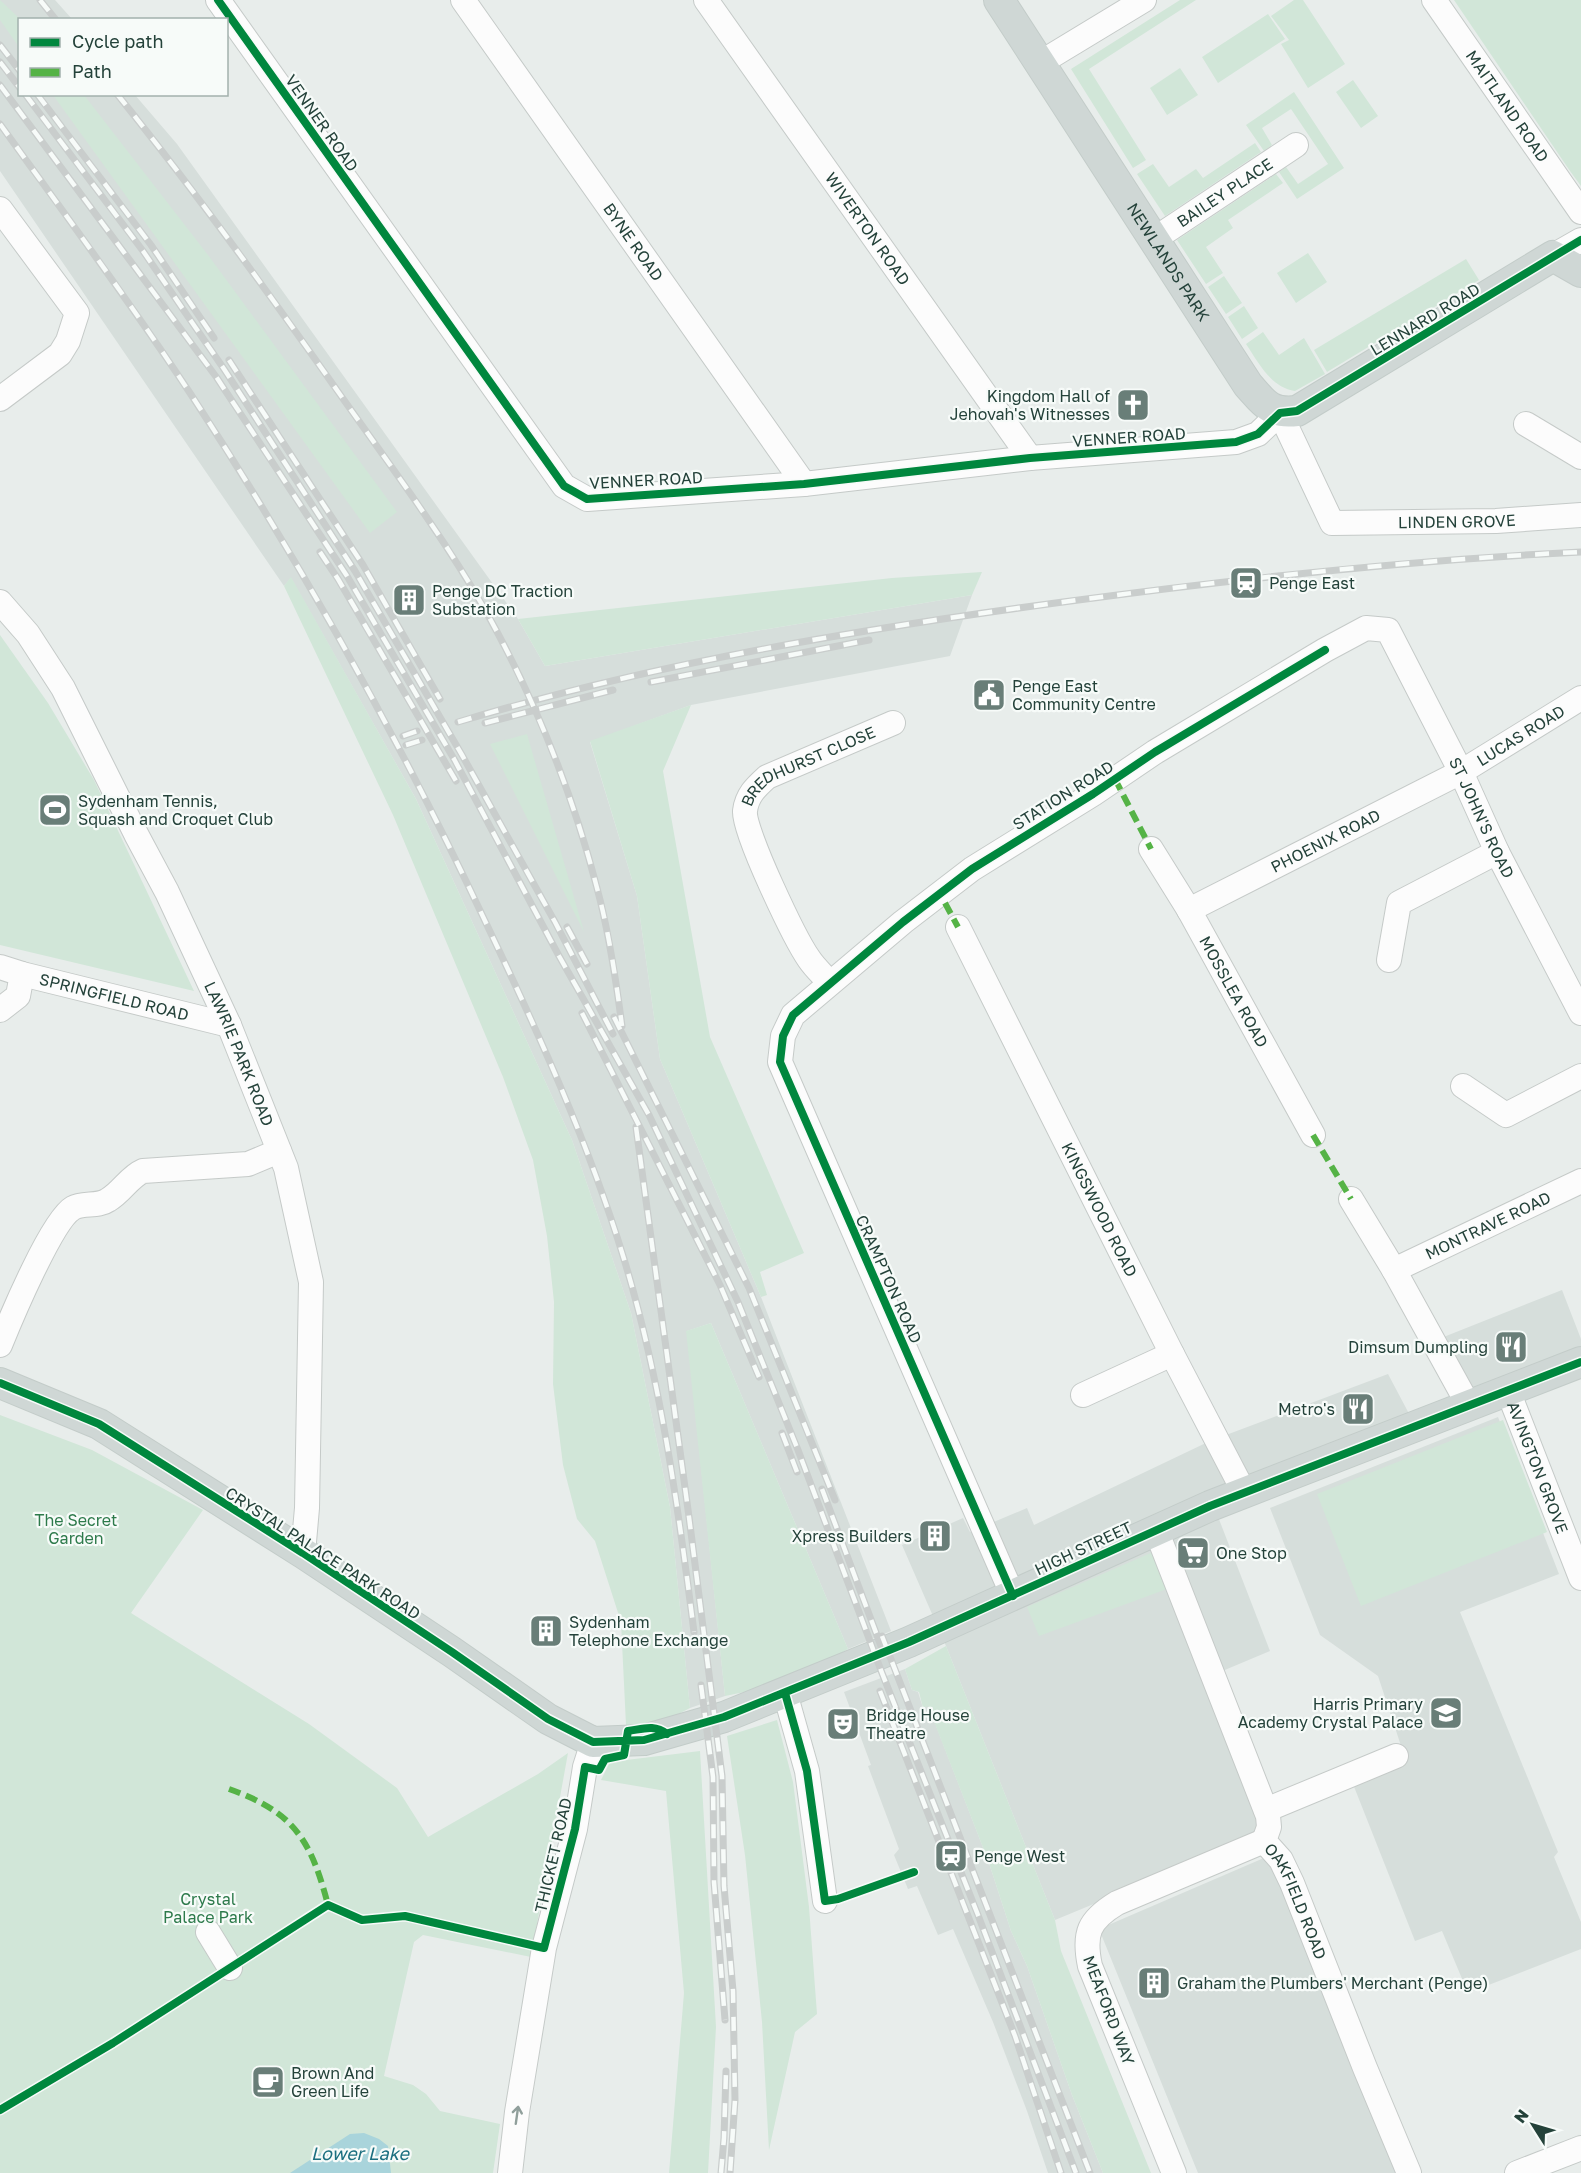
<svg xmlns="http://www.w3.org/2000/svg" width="1581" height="2173" font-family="'Golos Text',sans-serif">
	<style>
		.built { fill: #d6dedb }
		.green { fill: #d1e6d8 }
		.water { fill: #a9d4db }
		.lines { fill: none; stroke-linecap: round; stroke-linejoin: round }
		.minor-casing { stroke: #c5cac8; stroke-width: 26 }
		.major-casing { stroke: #c3ccc9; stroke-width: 32 }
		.minor { stroke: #fcfcfc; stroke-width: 24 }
		.major { stroke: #cfd7d5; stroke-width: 30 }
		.rail-casing { stroke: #c9cdcc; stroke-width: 7 }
		.rail { stroke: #f7fbf9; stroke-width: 4.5; stroke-dasharray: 14; stroke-linecap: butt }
		.quiet { stroke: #55b346; stroke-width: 6; stroke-dasharray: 12 6; stroke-linecap: butt }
		.cycleway-casing { stroke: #f7fbf9; stroke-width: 11 }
		.cycleway { stroke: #00873e; stroke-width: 8 }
		.oneway { stroke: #909f9b }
		.labels { text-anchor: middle; stroke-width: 4.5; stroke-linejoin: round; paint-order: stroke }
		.street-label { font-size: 16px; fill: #24423a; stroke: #f7fbf9 }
		.poi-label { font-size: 16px; fill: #24423a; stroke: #f7fbf9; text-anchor: start }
		.park-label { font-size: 16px; fill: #2d7a4b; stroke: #f7fbf9 }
		.water-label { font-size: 18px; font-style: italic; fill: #1c6f80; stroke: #f7fbf9 }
	</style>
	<rect width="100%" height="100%" fill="#e8edeb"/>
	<path class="built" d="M0 0H55L72 19 20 20V94L135 95 177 144 518 619 545 666 972 595 950 656 691 705 590 742 637 896 660 1059 761 1297 891 1631 848 1649 711 1323 687 1331 725 1696 690 1708 670 1507 631 1313 572 1140 416 799 291 578 284 586 0 171Z
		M1562 1290 1581 1339V1348L1461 1396 1431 1342Z
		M1388 1374 1415 1425 1210 1496 1270 1651 1220 1672 1280 1827 1055 1920 946 1646 902 1545 963 1518 970 1532 1027 1508 1034 1525 1210 1441Z
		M1498 1417 1559 1574 1460 1612 1558 1852 1554 1857 1581 1922V1949L1468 1993 1442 1931 1415 1941 1351 1779 1405 1758 1378 1676 1320 1635 1270 1508Z
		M905 1669 912 1690 918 1692 923 1708 928 1705 989 1863 1011 1931 1027 1966 1072 2095 1103 2173H1048L1027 2111 993 2022 953 1929 938 1935 917 1886 908 1889 894 1855 899 1849 868 1766 871 1765 844 1692Z
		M1273 1854 1400 2173H1198L1099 1929Z"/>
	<path class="green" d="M0 0 20 19 19 47 0 20Z
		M1180 0H1196L1089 69 1146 160 1133 168 1071 69Z
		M1294 0H1303L1345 64 1308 88 1281 44 1289 40 1271 16Z
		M1454 0H1581V186L1570 171Z
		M1268 14 1285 39 1218 83 1202 57Z
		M1180 68 1198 95 1167 115 1150 88Z
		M1353 80 1378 116 1361 128 1336 92Z
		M1294 92 1344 168 1297 199 1279 172 1286 167 1298 184 1328 164 1291 109 1262 128 1272 145 1264 151 1246 125Z
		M53 95H84L208 255 397 512 370 533Z
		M1255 143 1261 152 1165 216 1137 174 1153 164 1169 187 1196 169 1203 178Z
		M1276 174 1283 183 1228 220 1233 228 1206 247 1223 273 1206 284 1177 240Z
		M1308 253 1327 282 1296 303 1277 273Z
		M1466 259 1479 280 1327 372 1314 350Z
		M1224 276 1242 303 1226 314 1208 287Z
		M1244 306 1258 328 1242 339 1228 317Z
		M1263 332 1279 355 1304 338 1325 374 1295 391C1270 387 1259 363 1246 344Z
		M982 572 972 595 545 666 518 619 892 578Z
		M291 577 416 799 572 1140 631 1313 670 1507 690 1708 663 1722 629 1728 626 1725 621 1622 595 1541 577 1519 563 1465 553 1384 554 1302 547 1236 533 1160 503 1077 393 815 284 586Z
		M0 635 48 703 94 780 194 991 0 945Z
		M691 705 663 771 710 1037 804 1253 760 1272 767 1295 761 1297 660 1059 637 896 590 741Z
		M527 734 584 932 490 744Z
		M711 1323 848 1649 793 1682 725 1696 686 1331Z
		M0 1415 92 1450 203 1510 131 1613 309 1724 397 1788 428 1837 538 1774 568 1753 531 1957 423 1935 414 1942 384 2076 413 2085 426 2094 440 2111 500 2124 493 2173H0Z
		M1503 1420 1547 1532 1361 1606 1317 1494Z
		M1153 1552 1167 1589 1039 1636 1027 1607Z
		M946 1646 1055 1920 1061 1951 1151 2173H1103L1072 2095 1027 1966 1011 1931 989 1863 928 1706 923 1708 919 1692 912 1690 905 1669Z
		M777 1720 793 1782 809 1907 817 2014 795 2032 769 2150 762 2022 745 1855 727 1736Z
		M700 1751 716 2027 708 2173H669L684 1993 666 1791 601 1780 610 1762Z"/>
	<path class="water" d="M364 2133 379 2139 388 2146 391 2173H290L350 2134Z"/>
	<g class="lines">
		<defs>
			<g id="minor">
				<path id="s1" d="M218 0 564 486 587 499 804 484 1030 458 1236 442 1258 434 1280 413 1332 523 1496 521 1581 515"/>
				<path id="s2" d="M463 0 804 484"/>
				<path id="s3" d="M706 0 1030 458"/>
				<path id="s4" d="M1434 0 1581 212"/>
				<path d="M1040 63 1144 0"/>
				<path d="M0 209 77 313 68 341 60 354 0 399"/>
				<path id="s5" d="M1153 240 1296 145"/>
				<path d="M1553 256 1581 240"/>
				<path d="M1526 424 1581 457"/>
				<path id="s6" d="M0 602 28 634 63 688 136 834 167 892 229 1025 286 1168 311 1282 307 1508 303 1553"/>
				<path id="s7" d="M1151 849 1189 910 1313 1135"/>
				<path id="s8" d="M1189 910 1461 772 1581 698"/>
				<path id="s9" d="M958 927 1172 1354 1244 1492"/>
				<path d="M1389 960 1399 903 1497 852"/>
				<path id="s10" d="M0 967 22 974 229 1025"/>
				<path id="s11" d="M830 983C823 975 815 968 809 959 795 939 743 831 745 811 747 795 756 787 767 777L893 723"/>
				<path d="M0 1010 18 996 22 974"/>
				<path d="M1463 1086 1506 1115 1581 1076"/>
				<path d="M1351 1199 1394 1270 1469 1406"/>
				<path id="s12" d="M1394 1270 1581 1181"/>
				<path d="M0 1345C11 1318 52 1220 73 1208 83 1202 98 1207 108 1200 122 1192 129 1177 143 1171L248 1164 279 1151"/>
				<path id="s13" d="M1508 1391 1581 1578"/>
				<path d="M1083 1395 1172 1354"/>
				<path id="s14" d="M1156 1530 1268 1816 1269 1827 1264 1841 1281 1860 1292 1883 1365 2068 1409 2173"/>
				<path id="s15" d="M1013 1596 780 1062 783 1036 793 1015 903 922 972 869 1093 794 1155 752 1325 650 1366 628 1388 630 1461 772 1497 852 1581 1013"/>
				<path d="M785 1693 807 1771 825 1901"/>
				<path d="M1266 1810 1396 1756"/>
				<path d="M208 1932 230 1968"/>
				<path d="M510 2173 517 2112 544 1948 575 1829 585 1767 593 1742"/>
				<path d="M1174 2173 1090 1966C1083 1933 1089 1920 1117 1903L1264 1841"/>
				<path d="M1517 2173 1581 2148"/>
			</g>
			<g id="major">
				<path id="s16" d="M999 0 1248 385C1265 404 1270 414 1297 411L1553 256 1581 272"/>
				<path d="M0 1383 99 1424 303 1553 452 1652 548 1719 593 1742 644 1740 724 1717 909 1642 1210 1506 1581 1362"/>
			</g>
		</defs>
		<use href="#minor" class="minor-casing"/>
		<use href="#major" class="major-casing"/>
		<use href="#minor" class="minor"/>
		<use href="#major" class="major"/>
		<defs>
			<path id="rail" d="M40 0 56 20
				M0 45 20 71
				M0 62 20 88
				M0 85 217 378 347 576 454 759 559 956 649 1115 738 1302 798 1450 882 1673 978 1915 1076 2173
				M25 94 143 251 224 369 355 571 462 755 555 922 613 1034
				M37 94 151 245 214 338
				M117 94C195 191 268 292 339 393 389 464 441 533 484 608 533 695 572 791 597 888 609 932 616 980 622 1026
				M0 124C64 213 130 302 190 393 301 563 400 740 486 923 538 1032 589 1144 624 1259 661 1381 678 1506 694 1632
				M229 360 363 565 440 699
				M320 552 338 579 456 781
				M651 682 869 640
				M458 722C654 663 860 629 1063 602 1235 579 1408 560 1581 552
				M485 723 613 690
				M403 736 417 731
				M406 745 422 740
				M567 927 587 964
				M582 1013 720 1285 759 1377
				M614 1017 749 1288 835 1500
				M636 1127 689 1517 722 1776 724 1886 733 1991 735 2100 730 2173
				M782 1433 797 1472
				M822 1489 881 1646
				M882 1636 1090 2173
				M701 1685 713 1777 714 1882 725 2020
				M880 1691 1015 2036 1061 2173
				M721 2173 724 2138 726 2071"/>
		</defs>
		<use href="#rail" class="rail-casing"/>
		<use href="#rail" class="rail"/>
		<path class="quiet" d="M1115 779 1151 849
			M945 903 958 927
			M1313 1135 1351 1199
			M229 1789C294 1812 311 1840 328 1905L324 1908"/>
		<defs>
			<path id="cycleway" d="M218 0 564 486 587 499 804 484 1030 458 1236 442 1258 434 1280 413 1297 411 1581 240
				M0 1383 99 1424 303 1553 452 1652 548 1719 593 1742 644 1740 724 1717 909 1642 1210 1506 1581 1362
				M1013 1596 780 1062 783 1036 793 1015 903 922 972 869 1093 794 1155 752 1325 650
				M785 1693 807 1771 825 1901 838 1899 914 1872
				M0 2110 113 2043 328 1905 362 1920 405 1916 544 1948 575 1829 585 1767 599 1770 605 1759 624 1755 628 1731C643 1729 654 1724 667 1734"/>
		</defs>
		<use href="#cycleway" class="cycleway-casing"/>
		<use href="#cycleway" class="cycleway"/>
	</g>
	<defs><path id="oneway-shaft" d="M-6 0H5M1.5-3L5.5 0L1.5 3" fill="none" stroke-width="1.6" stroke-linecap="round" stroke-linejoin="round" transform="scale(1.5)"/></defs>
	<use class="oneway" href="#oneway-shaft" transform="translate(517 2115) rotate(-82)"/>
	<defs>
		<symbol id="church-square" viewBox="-11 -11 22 22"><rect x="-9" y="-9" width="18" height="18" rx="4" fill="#697e78" stroke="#f7fbf9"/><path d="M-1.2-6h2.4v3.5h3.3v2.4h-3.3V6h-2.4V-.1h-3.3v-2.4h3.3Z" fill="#fff"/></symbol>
		<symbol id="station-square" viewBox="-11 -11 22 22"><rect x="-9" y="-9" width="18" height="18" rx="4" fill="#697e78" stroke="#f7fbf9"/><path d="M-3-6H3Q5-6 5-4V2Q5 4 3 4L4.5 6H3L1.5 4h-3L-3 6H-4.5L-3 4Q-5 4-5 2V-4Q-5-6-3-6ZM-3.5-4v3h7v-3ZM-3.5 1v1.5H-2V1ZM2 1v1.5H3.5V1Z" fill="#fff"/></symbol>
		<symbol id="building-square" viewBox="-11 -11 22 22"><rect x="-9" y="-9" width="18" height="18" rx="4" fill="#697e78" stroke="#f7fbf9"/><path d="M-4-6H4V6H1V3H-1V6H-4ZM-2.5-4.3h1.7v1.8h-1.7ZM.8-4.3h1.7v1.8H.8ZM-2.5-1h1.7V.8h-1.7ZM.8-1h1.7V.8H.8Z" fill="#fff"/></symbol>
		<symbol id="civic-square" viewBox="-11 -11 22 22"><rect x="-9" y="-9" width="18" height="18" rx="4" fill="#697e78" stroke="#f7fbf9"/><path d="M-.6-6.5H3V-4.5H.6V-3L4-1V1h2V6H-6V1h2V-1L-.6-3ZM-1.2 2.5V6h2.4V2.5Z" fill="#fff"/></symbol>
		<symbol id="stadium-square" viewBox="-11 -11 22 22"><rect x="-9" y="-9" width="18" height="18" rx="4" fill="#697e78" stroke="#f7fbf9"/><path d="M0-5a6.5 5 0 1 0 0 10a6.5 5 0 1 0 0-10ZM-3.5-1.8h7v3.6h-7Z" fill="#fff"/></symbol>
		<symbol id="restaurant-square" viewBox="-11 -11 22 22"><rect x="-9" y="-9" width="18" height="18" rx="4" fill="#697e78" stroke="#f7fbf9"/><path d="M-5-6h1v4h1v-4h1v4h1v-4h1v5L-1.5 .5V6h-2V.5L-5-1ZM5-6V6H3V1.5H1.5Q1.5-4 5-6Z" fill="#fff"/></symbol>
		<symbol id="supermarket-square" viewBox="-11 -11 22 22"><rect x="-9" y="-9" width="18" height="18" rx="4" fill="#697e78" stroke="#f7fbf9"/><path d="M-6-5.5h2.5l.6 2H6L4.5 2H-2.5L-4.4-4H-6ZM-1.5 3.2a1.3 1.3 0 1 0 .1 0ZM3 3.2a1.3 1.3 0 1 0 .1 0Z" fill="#fff"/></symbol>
		<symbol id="school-square" viewBox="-11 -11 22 22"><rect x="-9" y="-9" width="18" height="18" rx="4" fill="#697e78" stroke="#f7fbf9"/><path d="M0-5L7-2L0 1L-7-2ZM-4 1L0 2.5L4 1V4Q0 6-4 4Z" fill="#fff"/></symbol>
		<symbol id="theatre-square" viewBox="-11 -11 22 22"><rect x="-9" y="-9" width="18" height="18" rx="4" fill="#697e78" stroke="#f7fbf9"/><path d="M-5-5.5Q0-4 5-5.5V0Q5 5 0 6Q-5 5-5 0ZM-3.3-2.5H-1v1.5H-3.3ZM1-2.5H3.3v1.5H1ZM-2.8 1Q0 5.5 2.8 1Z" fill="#fff"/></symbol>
		<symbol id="cafe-square" viewBox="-11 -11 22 22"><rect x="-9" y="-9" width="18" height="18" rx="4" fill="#697e78" stroke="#f7fbf9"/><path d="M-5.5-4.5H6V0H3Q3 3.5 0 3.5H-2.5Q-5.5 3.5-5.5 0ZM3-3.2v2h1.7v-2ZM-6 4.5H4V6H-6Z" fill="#fff"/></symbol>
	</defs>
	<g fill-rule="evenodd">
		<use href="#church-square" x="1114" y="386" width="38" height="38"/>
		<use href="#station-square" x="1227" y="564" width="38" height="38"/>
		<use href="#building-square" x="390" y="581" width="38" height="38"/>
		<use href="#civic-square" x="970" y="676" width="38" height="38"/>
		<use href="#stadium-square" x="36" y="791" width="38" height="38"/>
		<use href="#restaurant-square" x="1492" y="1328" width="38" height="38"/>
		<use href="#restaurant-square" x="1339" y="1390" width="38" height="38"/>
		<use href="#building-square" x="916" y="1517" width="38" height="38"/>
		<use href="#supermarket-square" x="1174" y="1534" width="38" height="38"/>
		<use href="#building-square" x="527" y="1612" width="38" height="38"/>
		<use href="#school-square" x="1427" y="1694" width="38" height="38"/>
		<use href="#theatre-square" x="824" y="1705" width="38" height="38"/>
		<use href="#station-square" x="932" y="1837" width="38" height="38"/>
		<use href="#building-square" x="1135" y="1964" width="38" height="38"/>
		<use href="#cafe-square" x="249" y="2063" width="38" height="38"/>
	</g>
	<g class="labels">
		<g class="street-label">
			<text dy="6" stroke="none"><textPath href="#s4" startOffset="129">MAITLAND ROAD</textPath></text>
			<text transform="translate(322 123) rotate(55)" y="6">VENNER ROAD</text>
			<text dy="6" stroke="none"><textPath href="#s5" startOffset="86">BAILEY PLACE</textPath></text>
			<text dy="6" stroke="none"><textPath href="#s3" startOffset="280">WIVERTON ROAD</textPath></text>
			<text dy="6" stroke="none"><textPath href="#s2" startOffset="296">BYNE ROAD</textPath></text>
			<text dy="6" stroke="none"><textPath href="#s16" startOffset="312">NEWLANDS PARK</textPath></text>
			<text transform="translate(1425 319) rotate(-31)" y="6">LENNARD ROAD</text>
			<text transform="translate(1129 437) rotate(-4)" y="6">VENNER ROAD</text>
			<text transform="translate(646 480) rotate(-3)" y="6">VENNER ROAD</text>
			<text dy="6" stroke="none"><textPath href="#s1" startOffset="1575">LINDEN GROVE</textPath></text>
			<text dy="6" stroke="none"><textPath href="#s8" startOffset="375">LUCAS ROAD</textPath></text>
			<text dy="6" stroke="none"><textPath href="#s11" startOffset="276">BREDHURST CLOSE</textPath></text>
			<text transform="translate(1063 795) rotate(-32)" y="6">STATION ROAD</text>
			<text dy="6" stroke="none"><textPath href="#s15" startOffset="1557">ST JOHN'S ROAD</textPath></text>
			<text dy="6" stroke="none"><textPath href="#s8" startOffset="153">PHOENIX ROAD</textPath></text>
			<text dy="6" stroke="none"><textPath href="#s7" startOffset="165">MOSSLEA ROAD</textPath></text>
			<text dy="6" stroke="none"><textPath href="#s10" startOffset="118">SPRINGFIELD ROAD</textPath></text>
			<text dy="6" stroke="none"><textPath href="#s6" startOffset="513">LAWRIE PARK ROAD</textPath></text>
			<text dy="6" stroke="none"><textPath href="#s9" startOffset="316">KINGSWOOD ROAD</textPath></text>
			<text dy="6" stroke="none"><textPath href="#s12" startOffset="104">MONTRAVE ROAD</textPath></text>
			<text transform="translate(889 1279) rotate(66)" y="6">CRAMPTON ROAD</text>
			<text dy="6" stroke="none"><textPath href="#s13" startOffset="82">AVINGTON GROVE</textPath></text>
			<text transform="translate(1083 1548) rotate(-25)" y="6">HIGH STREET</text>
			<text transform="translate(323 1553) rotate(33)" y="6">CRYSTAL PALACE PARK ROAD</text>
			<text transform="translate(553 1855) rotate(-77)" y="6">THICKET ROAD</text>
			<text dy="6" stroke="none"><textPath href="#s14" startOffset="402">OAKFIELD ROAD</textPath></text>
			<text transform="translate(1109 2010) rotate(69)" y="6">MEAFORD WAY</text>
		</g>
		<g class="poi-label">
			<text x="1110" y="402" text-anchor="end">Kingdom Hall of<tspan x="1110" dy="18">Jehovah's Witnesses</tspan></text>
			<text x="1269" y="589">Penge East</text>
			<text x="432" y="597">Penge DC Traction<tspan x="432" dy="18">Substation</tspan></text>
			<text x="1012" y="692">Penge East<tspan x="1012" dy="18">Community Centre</tspan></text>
			<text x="78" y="807">Sydenham Tennis,<tspan x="78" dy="18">Squash and Croquet Club</tspan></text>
			<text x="1488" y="1353" text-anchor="end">Dimsum Dumpling</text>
			<text x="1335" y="1415" text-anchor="end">Metro's</text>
			<text x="912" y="1542" text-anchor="end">Xpress Builders</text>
			<text x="1216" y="1559">One Stop</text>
			<text x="569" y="1628">Sydenham<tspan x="569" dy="18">Telephone Exchange</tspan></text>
			<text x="1423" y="1710" text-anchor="end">Harris Primary<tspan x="1423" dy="18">Academy Crystal Palace</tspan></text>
			<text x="866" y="1721">Bridge House<tspan x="866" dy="18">Theatre</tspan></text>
			<text x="974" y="1862">Penge West</text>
			<text x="1177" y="1989">Graham the Plumbers' Merchant (Penge)</text>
			<text x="291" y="2079">Brown And<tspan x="291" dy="18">Green Life</tspan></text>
		</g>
		<g class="park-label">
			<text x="76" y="1526">The Secret<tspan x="76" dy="18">Garden</tspan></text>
			<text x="208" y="1905">Crystal<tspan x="208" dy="18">Palace Park</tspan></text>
		</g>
		<g class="water-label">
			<text x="360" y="2160">Lower Lake</text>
		</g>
	</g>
	<rect x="18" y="18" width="210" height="78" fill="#f7fbf9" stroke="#a3b1ad" stroke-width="1.5"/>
	<rect x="30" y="38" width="30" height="9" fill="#00873e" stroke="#a3b1ad" stroke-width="1.5"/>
	<text x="72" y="48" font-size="18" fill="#24423a">Cycle path</text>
	<rect x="30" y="68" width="30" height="9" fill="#55b346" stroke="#a3b1ad" stroke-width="1.5"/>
	<text x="72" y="78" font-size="18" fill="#24423a">Path</text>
	<g transform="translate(1533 2125) rotate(307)" stroke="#f7fbf9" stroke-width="4.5" paint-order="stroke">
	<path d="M0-4.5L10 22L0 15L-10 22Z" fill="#24423a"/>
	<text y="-9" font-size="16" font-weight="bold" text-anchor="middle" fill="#24423a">N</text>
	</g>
</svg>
